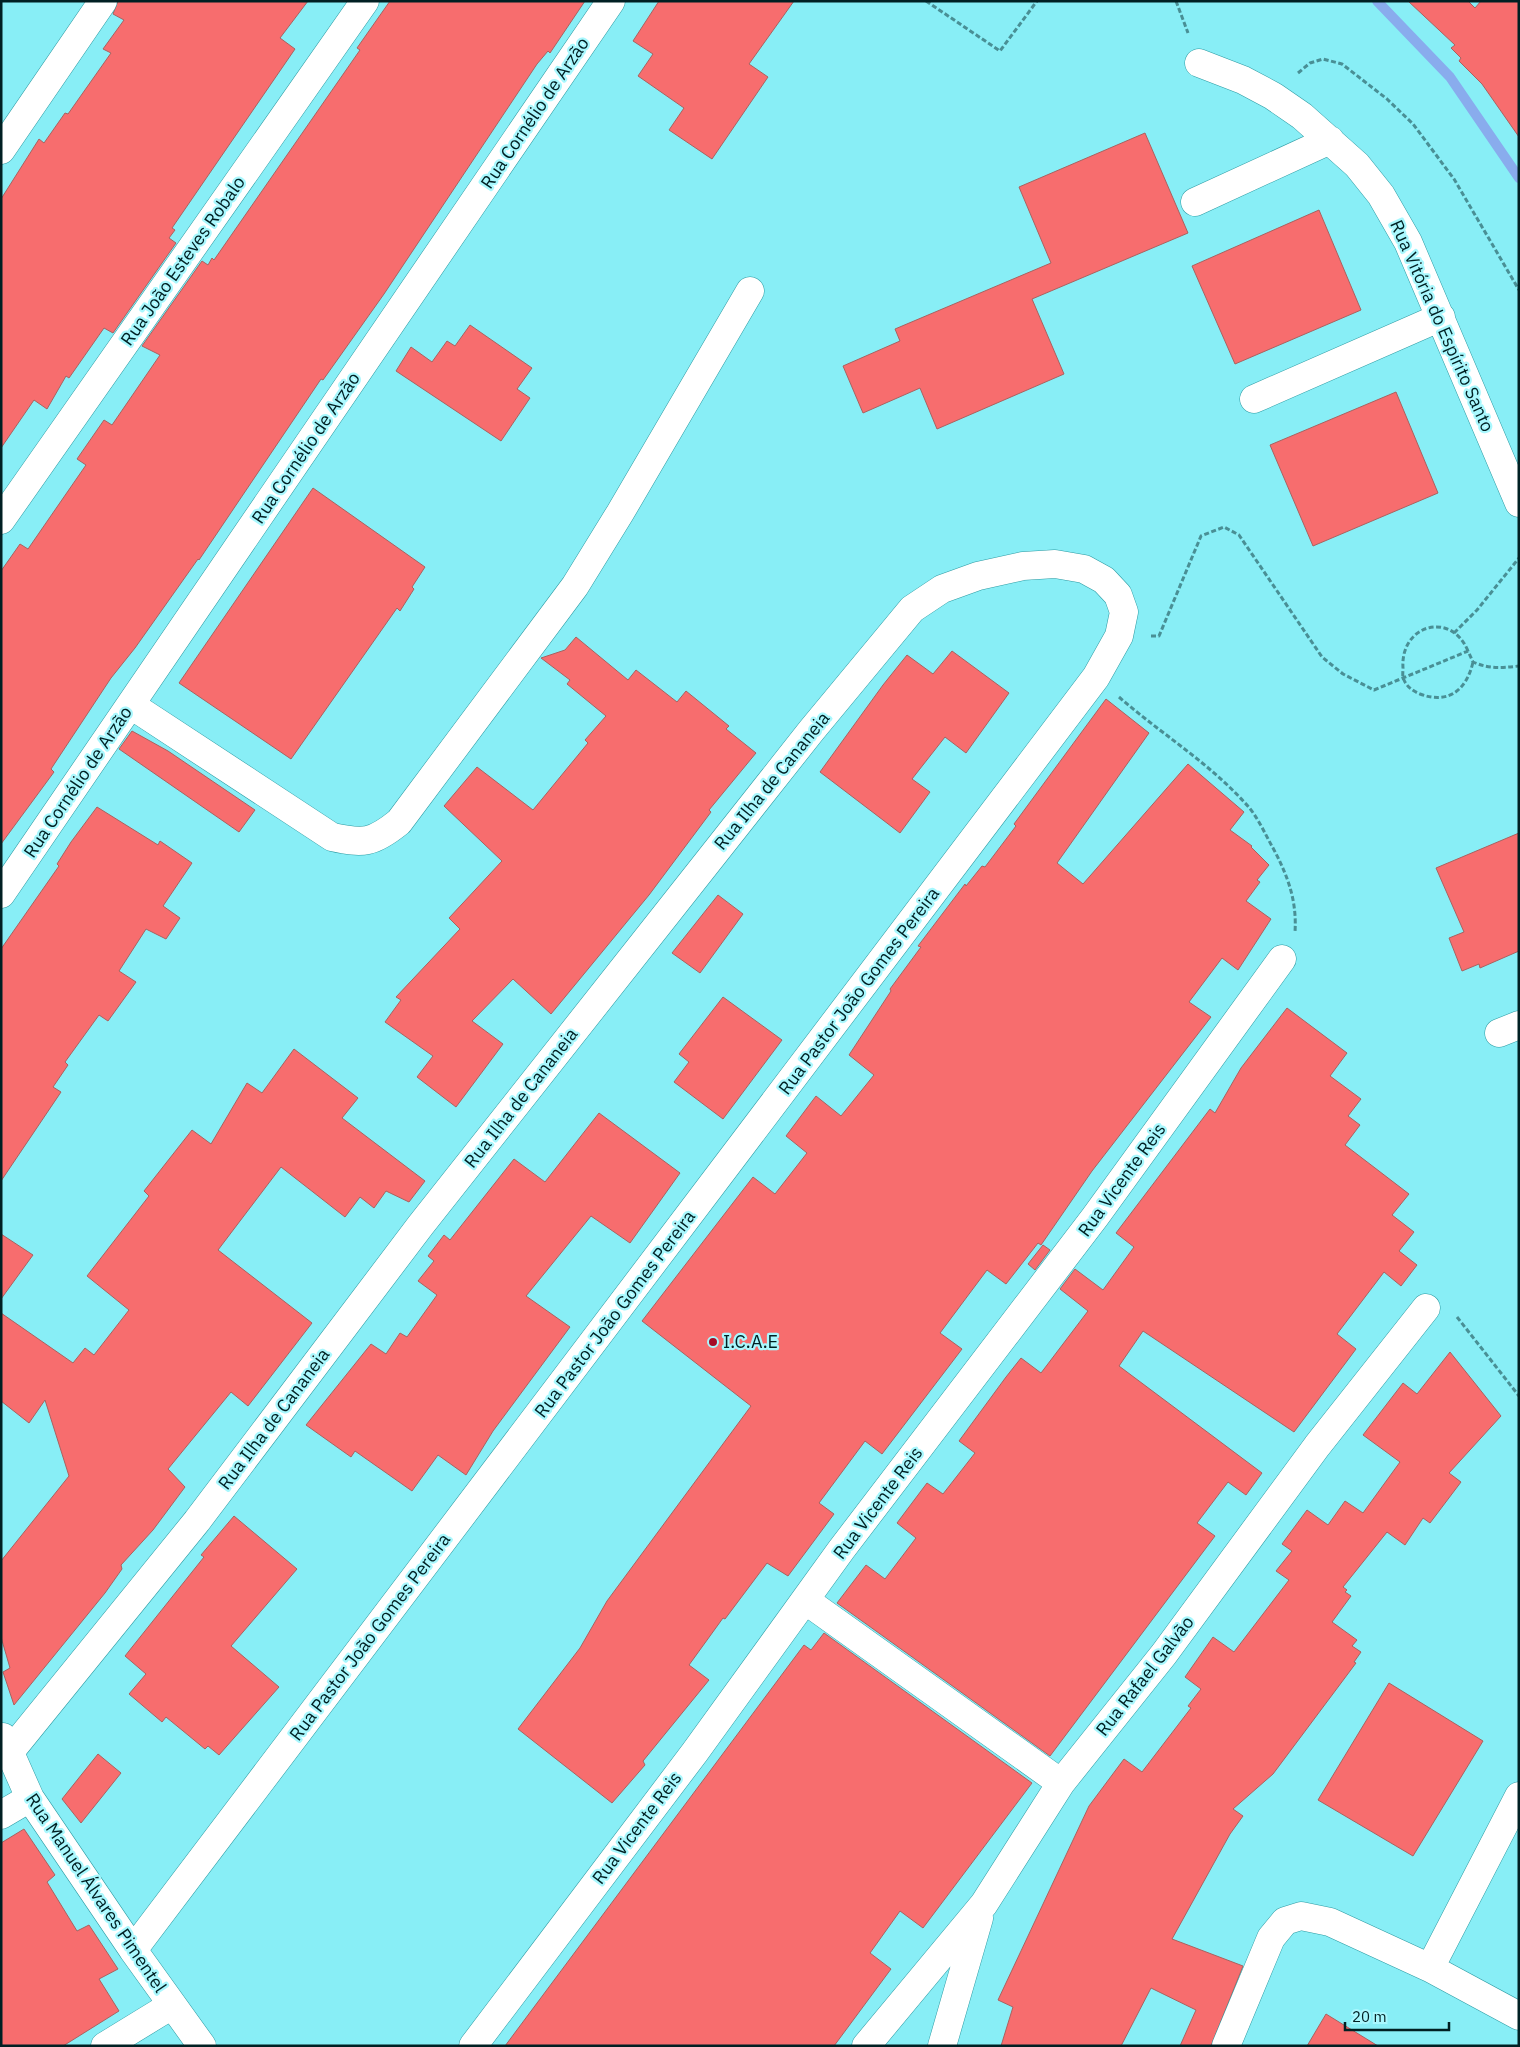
<svg xmlns="http://www.w3.org/2000/svg" width="1520" height="2047" font-family="'IBM Plex Sans',sans-serif">
	<style>
		.lines { fill: none; stroke-linecap: round; stroke-linejoin: round }
		.stream { stroke: #89aced; stroke-width: 10 }
		.building { fill: #f76d6e; stroke: #aa615f }
		.minor-casing { stroke: #2d9ba3; stroke-width: 29 }
		.path { stroke: #498f95; stroke-width: 3; stroke-dasharray: 5 2.5; stroke-linecap: butt }
		.minor { stroke: #fff; stroke-width: 28 }
		.poi-dot { fill: #a50a25; stroke: #a9f8fe; stroke-width: 2 }
		.labels { text-anchor: middle; stroke-width: 4.5; stroke-linejoin: round; paint-order: stroke }
		.street-label { font-size: 18px; fill: #002023; stroke: #a9f8fe }
		.poi-label { font-size: 18px; fill: #002023; stroke: #a9f8fe; text-anchor: start }
	</style>
	<rect width="100%" height="100%" fill="#88eef6"/>
	<g class="lines">
		<path class="stream" d="M1377 1 1450 77 1519 178"/>
	</g>
	<path class="building" d="M118 1H308L280 38 295 49 172 228 175 230 169 238 176 243 113 333 104 328 69 378 66 376 47 409 34 400 1 448V199L39 139 44 143 65 113 68 114 111 53 103 49 124 20 113 14Z
		M390 1H585L550 53 548 51 537 64 384 294 323 380 321 379 199 560 198 559 135 648 111 678 51 769 54 772 1 844V571L20 544 28 549 86 465 77 459 104 420 112 425 160 355 142 346 202 261 208 265 212 258 214 260 360 50 357 48Z
		M659 1H794L749 64 768 77 712 159 669 130 684 108 638 76 653 54 633 41Z
		M1408 1H1468L1475 8 1481 1H1519V137L1482 84 1459 61 1461 58 1451 48 1455 45Z
		M1145 133 1188 233 1032 299 1064 374 937 429 920 388 863 413 843 366 900 341 895 329 1051 263 1019 187Z
		M1319 210 1361 310 1235 364 1192 266Z
		M470 325 532 368 517 389 530 398 501 441 396 371 411 347 432 362 447 341 455 346Z
		M1396 392 1438 493 1313 546 1270 445Z
		M313 488 425 567 412 587 414 589 400 611 397 608 291 759 179 683Z
		M576 637 628 680 636 670 677 702 686 691 729 726 726 729 756 753 709 810 711 812 649 895 551 1014 513 979 472 1021 503 1044 456 1107 417 1077 433 1056 385 1022 401 1000 396 997 460 929 449 918 502 861 444 806 477 767 533 810 588 743 585 740 606 716 567 684 570 680 541 658 565 650Z
		M952 651 1009 693 966 753 945 737 912 779 930 792 900 833 820 772 883 685 907 655 933 674Z
		M1106 699 1149 733 1057 863 1083 884 1188 764 1244 812 1230 830 1252 846 1251 847 1269 865 1257 880 1260 882 1246 901 1271 919 1238 970 1222 958 1189 1002 1211 1017 1092 1171 1041 1245 1038 1243 1006 1284 987 1270 940 1333 962 1349 882 1454 865 1441 819 1503 834 1514 788 1576 767 1563 725 1619 723 1618 689 1665 709 1680 643 1761 645 1765 612 1803 518 1729 580 1648 607 1601 751 1406 642 1321 753 1177 775 1194 807 1153 786 1136 816 1096 841 1116 874 1075 849 1055 891 991 890 989 921 947 918 946 965 884 966 886 982 866 985 867 1016 826 1014 824Z
		M132 731 168 751 255 810 239 832 119 749Z
		M97 807 158 845 160 841 192 863 163 906 180 918 166 939 146 929 119 971 136 982 108 1021 99 1015 65 1062 68 1065 53 1087 61 1092 1 1181V949L59 866 57 864 71 842Z
		M1519 833V951L1480 968 1479 964 1462 971 1449 938 1464 932 1436 868Z
		M718 895 743 914 700 973 672 953Z
		M723 997 782 1040 723 1119 674 1082 689 1062 679 1054Z
		M1287 1008 1347 1053 1330 1076 1361 1099 1348 1116 1360 1125 1345 1145 1409 1194 1392 1215 1414 1232 1399 1251 1417 1265 1401 1286 1384 1272 1337 1334 1356 1349 1294 1432 1143 1331 1119 1366 1262 1473 1246 1495 1228 1482 1197 1523 1215 1536 1050 1756 837 1603 866 1565 885 1579 916 1538 897 1523 927 1483 943 1494 975 1453 959 1441 1006 1377 1021 1358 1041 1373 1088 1311 1060 1289 1075 1269 1103 1290 1134 1247 1116 1233 1210 1109 1215 1113 1241 1068Z
		M294 1049 358 1098 342 1118 425 1181 409 1202 386 1191 374 1208 360 1197 345 1217 281 1167 218 1250 312 1323 248 1406 231 1392 168 1469 185 1487 153 1530 121 1565 122 1569 105 1593 14 1705 3 1672 10 1668 1 1637V1561L69 1476 45 1400 29 1423 1 1401V1313L73 1363 85 1348 94 1355 129 1310 87 1276 149 1196 144 1191 192 1130 211 1144 247 1083 262 1093Z
		M599 1113 680 1173 630 1243 591 1216 526 1296 570 1327 493 1431 466 1475 438 1455 412 1491 355 1451 351 1457 306 1425 371 1344 386 1354 400 1333 407 1337 437 1295 418 1281 434 1261 428 1256 444 1235 450 1240 514 1159 545 1182Z
		M1 1234 33 1255 1 1299Z
		M1043 1245 1050 1250 1035 1270 1028 1264Z
		M1450 1352 1501 1416 1449 1473 1461 1482 1430 1523 1423 1518 1405 1545 1387 1532 1343 1587 1347 1590 1345 1592 1351 1596 1332 1622 1357 1640 1352 1646 1361 1652 1354 1662 1356 1663 1273 1774 1233 1809 1243 1816 1230 1834 1172 1939 1243 1966 1211 2046H1180L1196 2010 1151 1988 1121 2046H1001L1013 2007 998 2000 1089 1806 1124 1759 1142 1772 1191 1708 1188 1706 1201 1689 1185 1677 1213 1637 1234 1652 1289 1580 1276 1571 1292 1551 1282 1544 1307 1510 1328 1525 1345 1501 1363 1513 1400 1462 1363 1435 1403 1383 1417 1394Z
		M234 1516 297 1569 231 1646 279 1687 219 1755 208 1746 205 1749 166 1717 162 1722 129 1694 146 1674 125 1656 204 1557 201 1555Z
		M824 1633 1032 1783 923 1928 900 1911 870 1953 891 1969 834 2046H505L804 1645 811 1650Z
		M1389 1683 1483 1741 1413 1856 1318 1800Z
		M98 1754 121 1773 81 1823 62 1799Z
		M24 1829 55 1875 47 1882 77 1931 89 1925 118 1969 99 1979 119 2011 63 2046H1V1843Z
		M1326 2014 1378 2046H1307Z"/>
	<g class="lines">
		<defs>
			<path id="minor" d="M1199 63 1243 80 1273 96 1302 116 1357 165 1381 195 1408 242 1519 503
				M1 150 103 1
				M1195 202 1330 140
				M1254 399 1441 317
				M1 520 365 1
				M131 705 332 837C364 844 373 843 399 822L575 586 620 513 750 291
				M1 894 611 1
				M1499 1033 1519 1025
				M805 1600 1061 1783
				M3 1737 30 1798 133 1950 202 2046
				M9 1753 197 1521 420 1226 811 731 912 609 942 589 978 576 1023 566 1055 564 1084 569 1104 580 1118 595 1124 612 1119 636 1096 677 133 1950
				M1 1815 30 1798
				M1430 1968 1519 1796
				M105 2046 172 2005
				M473 2046 695 1752 841 1550 1095 1217 1282 959
				M866 2046 984 1904 1061 1783 1164 1654 1317 1446 1426 1308
				M942 2046 979 1918
				M1226 2046 1271 1938 1285 1921 1301 1916 1330 1922 1430 1968 1519 2016"/>
		</defs>
		<use href="#minor" class="minor-casing"/>
		<path class="path" d="M926 1 1000 51 1037 1
			M1176 1 1188 33
			M1298 73 1310 63 1323 59 1342 64 1387 99 1413 124 1454 179 1519 290
			M1454 633 1477 610 1519 558
			M1151 636H1159L1201 536 1224 527 1239 535 1322 657 1343 674 1374 690 1468 651 1473 662C1489 669 1501 668 1519 666
			M1468 651C1451 610 1400 625 1403 668 1403 672 1402 677 1404 680 1407 687 1413 691 1420 694 1449 705 1467 689 1473 662
			M1119 697C1160 733 1208 762 1245 803 1257 815 1265 834 1273 848 1288 876 1297 901 1295 932
			M1457 1317 1519 1396"/>
		<use href="#minor" class="minor"/>
	</g>
	<circle class="poi-dot" cx="713" cy="1342" r="5"/>
	<g class="labels">
		<g class="street-label">
			<text transform="translate(535 113) rotate(-56)" y="6">Rua Cornélio de Arzão</text>
			<text transform="translate(183 261) rotate(-55)" y="6">Rua João Esteves Robalo</text>
			<text transform="translate(1442 326) rotate(66)" y="6">Rua Vitória do Espírito Santo</text>
			<text transform="translate(306 448) rotate(-56)" y="6">Rua Cornélio de Arzão</text>
			<text transform="translate(772 781) rotate(-51)" y="6">Rua Ilha de Cananeia</text>
			<text transform="translate(78 782) rotate(-56)" y="6">Rua Cornélio de Arzão</text>
			<text transform="translate(859 991) rotate(-53)" y="6">Rua Pastor João Gomes Pereira</text>
			<text transform="translate(521 1098) rotate(-52)" y="6">Rua Ilha de Cananeia</text>
			<text transform="translate(1122 1180) rotate(-54)" y="6">Rua Vicente Reis</text>
			<text transform="translate(615 1314) rotate(-53)" y="6">Rua Pastor João Gomes Pereira</text>
			<text transform="translate(274 1419) rotate(-53)" y="6">Rua Ilha de Cananeia</text>
			<text transform="translate(878 1503) rotate(-53)" y="6">Rua Vicente Reis</text>
			<text transform="translate(370 1637) rotate(-53)" y="6">Rua Pastor João Gomes Pereira</text>
			<text transform="translate(1145 1676) rotate(-52)" y="6">Rua Rafael Galvão</text>
			<text transform="translate(637 1828) rotate(-53)" y="6">Rua Vicente Reis</text>
			<text transform="translate(96 1893) rotate(56)" y="6">Rua Manuel Álvares Pimentel</text>
		</g>
		<g class="poi-label">
			<text x="723" y="1348">I.C.A.E</text>
		</g>
	</g>
	<rect width="1520" height="2047" fill="none" stroke="#002023" stroke-width="5"/>
	<path d="M1345 2022v8h104v-8" fill="none" stroke="#002023" stroke-width="2.5"/>
	<text x="1352" y="2022" font-size="15" fill="#002023" stroke="#a9f8fe" stroke-width="4" paint-order="stroke">20 m</text>
</svg>
